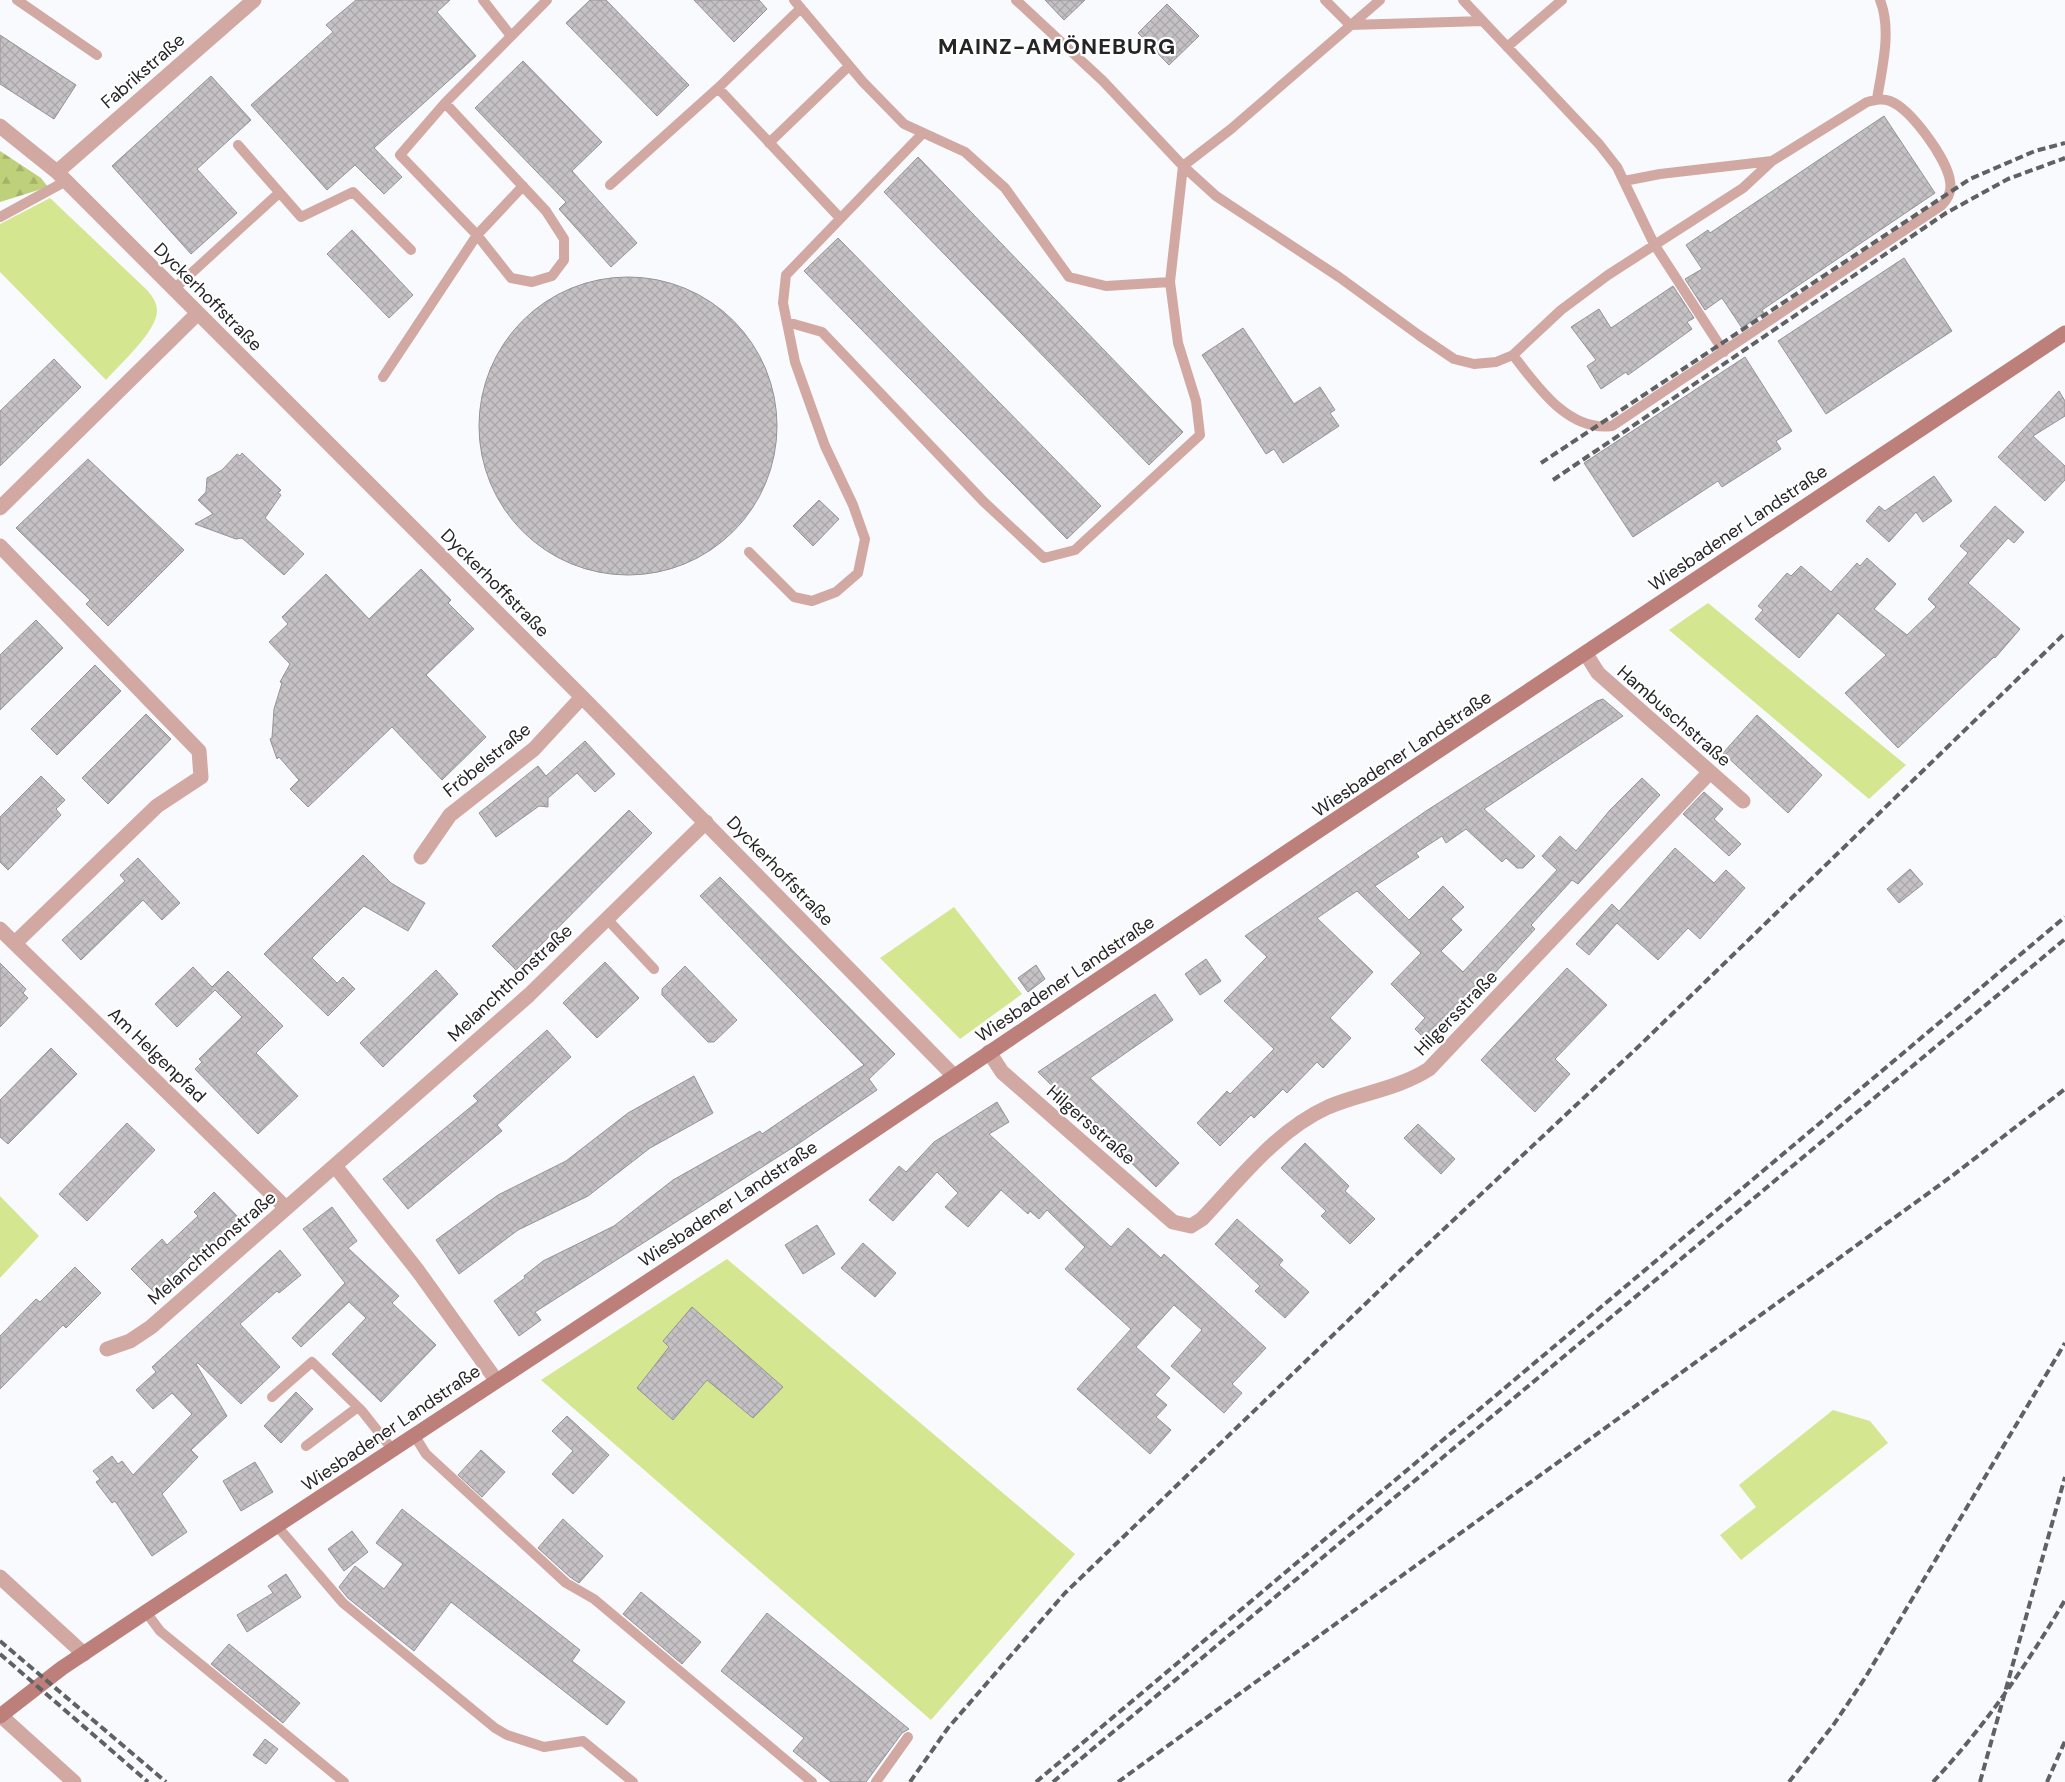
<svg xmlns="http://www.w3.org/2000/svg" width="2065" height="1782" font-family="'DM Sans',sans-serif">
	<style>
		.green { fill: #d5e690 }
		.forest { fill: url(#forest-firs) }
		.building { fill: url(#building-cross-hatch); stroke: #969397 }
		.lines { fill: none; stroke-linecap: round; stroke-linejoin: round }
		.service { stroke: #d2a8a3; stroke-width: 10 }
		.minor { stroke: #d2a8a3; stroke-width: 15 }
		.secondary { stroke: #bc7f7a; stroke-width: 15 }
		.rail { stroke: #606163; stroke-width: 4; stroke-dasharray: 8 4; stroke-linecap: butt }
		.labels { text-anchor: middle; stroke-width: 4.5; stroke-linejoin: round; paint-order: stroke }
		.street-label { font-size: 18px; fill: #252527; stroke: #fff }
		.district-label { font-size: 22px; font-weight: bold; letter-spacing: 1px; fill: #252527; stroke: #fff }
	</style>
	<defs>
		<pattern id="forest-firs" width="22" height="20" patternUnits="userSpaceOnUse" patternTransform="scale(1.25)"><rect width="22" height="20" fill="#bfd07a"/><path d="M5 1l3.5 6h-7zM16 11l3.5 6h-7z" fill="#a4b26a"/></pattern>
		<pattern id="building-cross-hatch" width="8" height="8" patternUnits="userSpaceOnUse" patternTransform="scale(1.25)"><rect width="8" height="8" fill="#c5c1c5"/><path d="M0 0l8 8M0 8l8-8" fill="none" stroke="#a9a6a9"/></pattern>
	</defs>
	<rect width="100%" height="100%" fill="#f8fafe"/>
	<path class="green" d="M50 198 147 290C152 296 157 302 157 311 157 331 120 364 106 380L0 272V224Z
		M1708 603 1906 765 1869 799 1669 630Z
		M954 907 1022 994 960 1039 880 958Z
		M0 1196 39 1236 0 1278Z
		M727 1259 1075 1554 931 1720 541 1380Z
		M1833 1410 1870 1421 1888 1443 1741 1560 1720 1535 1756 1507 1739 1485Z"/>
	<path class="forest" d="M0 151 41 178 48 187 0 202Z"/>
	<path class="building" d="M356 0H450L437 12 476 56 374 148 402 177 384 194 355 165 327 190 251 105 333 32 326 25Z
		M590 0H606L689 85 657 116 566 23Z
		M694 0H759L767 9 734 42Z
		M1045 0H1085L1064 20Z
		M1167 4 1199 36 1169 65 1138 33Z
		M0 35 76 85 54 119 0 84Z
		M523 61 602 142 572 171 637 243 611 267 559 209 566 202 475 108Z
		M211 76 251 120 197 169 237 213 191 254 112 166Z
		M1884 116 1935 193 1762 310 1764 313 1742 328 1722 298 1705 310 1685 279 1702 269 1686 245 1708 230 1710 233Z
		M918 157 1183 432 1149 465 884 192Z
		M352 230 413 295 389 318 327 254Z
		M838 238 1101 506 1067 539 804 271Z
		M1904 258 1952 331 1826 414 1778 341Z
		M479 426a149 149 0 1 1 298 0a149 149 0 1 1-298 0Z
		M1673 286 1694 318 1687 322 1692 329 1628 375 1626 372 1601 389 1587 366 1596 360 1571 327 1599 309 1611 328Z
		M1243 328 1294 404 1320 387 1335 410 1330 413 1339 426 1283 463 1274 449 1266 454 1202 355Z
		M1745 357 1792 431 1776 441 1781 449 1722 487 1718 481 1633 537 1584 463Z
		M54 359 81 387 0 466V411Z
		M2059 391 2065 401V416L2033 436 2065 466V480L2045 501 1998 457Z
		M242 453 281 490 278 493 281 495 265 518 304 554 284 575 242 538 236 539 195 524 213 514 198 500 206 492 207 478 222 470 237 454 240 456Z
		M88 459 184 550 108 626 86 604 90 600 16 528Z
		M1934 476 1952 501 1923 522 1916 512 1889 542 1866 521 1879 506 1885 511Z
		M819 500 839 519 813 546 793 526Z
		M1995 506 2024 532 2014 543 2008 538 1968 583 2020 629 1995 658 1994 657 1898 748 1845 693 1886 655 1838 613 1799 658 1755 619 1763 610 1758 606 1787 573 1791 576 1801 566 1831 592 1857 563 1860 566 1867 558 1896 584 1874 609 1907 635 1936 607 1928 599 1968 553 1960 546Z
		M421 569 451 600 448 603 474 629 426 675 486 737 442 780 392 727 308 807 290 789 299 780 279 757 277 759 270 739 272 738 274 709 282 683 280 682 290 664 269 642 288 624 282 617 326 574 369 619Z
		M36 620 63 648 0 710V655Z
		M95 665 121 691 57 755 31 729Z
		M1603 699 1623 716 1484 809 1535 856 1523 868H1517L1506 858 1502 862 1466 829 1446 843 1442 836 1416 853 1419 857 1375 886 1409 920 1443 886 1464 907 1451 919 1462 930 1441 951 1463 972 1557 870 1542 856 1560 836 1576 851 1610 810 1642 778 1660 795 1578 884 1572 880 1531 925 1535 929 1430 1044 1415 1029 1425 1018 1391 984 1421 953 1357 891 1317 918 1373 972 1330 1018 1351 1038 1323 1068 1317 1062 1287 1093 1283 1089 1254 1118 1251 1115 1220 1146 1197 1123 1227 1091 1230 1094 1274 1049 1224 1001 1267 957 1245 936 1426 811 1597 701Z
		M146 714 171 739 108 804 82 778Z
		M1757 715 1822 775 1788 813 1723 753Z
		M585 741 615 774 595 792 577 773 548 798V807L539 806 496 837 479 813 538 766 546 776Z
		M41 776 65 800 56 809 61 815 8 870 0 862V817Z
		M1704 792 1723 809 1714 819 1741 844 1729 856 1683 814Z
		M629 810 652 833 516 970 492 946Z
		M1675 848 1714 883 1726 870 1745 888 1700 939 1688 928 1658 960 1617 923 1589 955 1576 944 1612 904 1619 911Z
		M363 855 391 883 425 903 408 931 364 906 312 958 337 983 343 977 355 989 328 1016 264 954Z
		M138 858 180 903 162 920 143 900 81 960 62 940 125 881 120 875Z
		M1910 869 1923 884 1899 903 1887 889Z
		M720 877 895 1054 869 1079 877 1090 795 1146 535 1312 541 1320 519 1336 494 1301 525 1278 524 1276 543 1261 614 1226 673 1180 760 1131 762 1134 864 1065 700 896Z
		M1206 959 1221 981 1200 995 1185 974Z
		M605 962 639 998 597 1038 563 1003Z
		M0 963 26 989 23 993 28 998 0 1027Z
		M1036 965 1045 979 1028 992 1018 978Z
		M685 966 737 1020 714 1042H708L662 995V989Z
		M193 967 212 987 228 971 283 1026 256 1053 298 1096 258 1134 195 1069 202 1062 199 1059 242 1017 215 990 177 1027 155 1004Z
		M1567 968 1607 1005 1555 1059 1570 1074 1535 1112 1481 1060Z
		M436 970 458 994 383 1067 360 1043Z
		M1155 994 1173 1020 1090 1078 1179 1163 1156 1187 1038 1072Z
		M547 1030 571 1057 497 1125 502 1131 408 1209 383 1179 478 1101 473 1096Z
		M51 1048 77 1074 8 1144 0 1137V1100Z
		M694 1076 713 1113 650 1148 588 1196 518 1230 459 1274 436 1240 498 1195 566 1161 628 1113Z
		M997 1102 1009 1122 989 1134 1111 1247 1128 1228 1161 1258 1164 1254 1266 1348 1232 1384 1242 1393 1224 1413 1171 1366 1202 1330 1174 1305 1136 1347 1170 1378 1155 1395 1167 1405 1156 1417 1171 1430 1150 1454 1077 1389 1131 1329 1065 1269 1085 1247 1047 1210 1039 1219 1030 1211 1028 1214 1001 1190 968 1227 945 1207 958 1193 937 1172 893 1221 869 1200 899 1166 906 1172 934 1142Z
		M127 1123 155 1150 87 1221 59 1194Z
		M1418 1124 1455 1159 1441 1174 1404 1138Z
		M1305 1143 1349 1186 1345 1191 1375 1219 1350 1244 1321 1216 1326 1211 1281 1168Z
		M214 1192 239 1218 194 1261 190 1257 154 1292 131 1269 162 1239 167 1245 198 1216 194 1212Z
		M332 1207 357 1241 348 1248 399 1296 392 1303 436 1345 381 1402 332 1354 366 1318 349 1302 301 1347 292 1338 345 1283 303 1229Z
		M1237 1219 1283 1260 1279 1265 1309 1292 1285 1318 1255 1291 1260 1286 1215 1244Z
		M817 1225 835 1254 803 1274 785 1245Z
		M863 1243 896 1273 875 1297 841 1268Z
		M280 1250 301 1275 279 1293 277 1291 240 1324 280 1367 241 1404 198 1363 196 1364 227 1416 191 1450 198 1457 162 1494 187 1532 152 1556 115 1501 112 1503 96 1482 100 1479 93 1471 112 1456 118 1464 122 1461 133 1475 192 1414 172 1393 153 1409 136 1390 156 1372 152 1367Z
		M75 1267 101 1293 66 1328 63 1325 0 1389V1336L36 1299 40 1302Z
		M692 1307 783 1387 753 1418 707 1380 673 1420 637 1388 669 1347 663 1341Z
		M296 1392 313 1409 281 1443 264 1426Z
		M567 1416 609 1455 573 1494 552 1474 573 1451 552 1431Z
		M481 1450 505 1472 482 1497 458 1475Z
		M255 1462 273 1492 241 1511 223 1481Z
		M402 1509 580 1650 572 1661 625 1702 607 1725 451 1602 414 1651 348 1598 339 1587 355 1566 384 1589 403 1564 376 1543Z
		M563 1519 603 1556 579 1583 570 1577 538 1548Z
		M352 1531 368 1552 344 1571 328 1549Z
		M286 1574 301 1597 247 1632 237 1615 273 1593 268 1586Z
		M641 1592 701 1642 682 1664 623 1614Z
		M767 1613 909 1729 902 1733 866 1782H831L793 1751 804 1738 721 1671Z
		M229 1644 300 1703 283 1723 211 1664Z
		M265 1739 278 1749 266 1764 253 1755Z"/>
	<g class="lines">
		<path class="service" d="M17 0 97 55
			M483 0 511 36
			M794 0 863 82 904 124 965 152 1005 188 1069 277 1106 286 1170 282
			M1016 0 1103 81 1183 166 1231 129 1380 0
			M1325 0 1350 25 1483 21
			M1463 0 1599 144 1617 167 1654 244 1724 352
			M1507 47 1562 0
			M718 88 840 218
			M1877 99C1882 68 1892 30 1880 0
			M445 103 546 211 564 239V260L552 276 532 282 511 278 477 235 400 155 445 103 547 0
			M769 143 849 66
			M238 145 301 217 353 192 411 250
			M1183 166 1216 196 1339 277 1420 336 1454 359 1474 364 1496 362 1513 355 1561 310 1608 275 1743 188 1772 161
			M610 185 718 88 801 8
			M0 217 66 181
			M174 289 279 193
			M787 322 822 332 984 502 1044 558 1075 550 1200 435 1196 401 1178 343 1170 282 1183 166
			M1513 355C1537 386 1568 432 1612 426L1942 205C1949 198 1952 191 1950 181 1947 159 1911 109 1890 101 1882 98 1875 100 1867 102L1772 161 1660 174 1624 181
			M383 377 477 235 523 186
			M749 552 794 597 812 601 836 592 858 573 865 539 853 505 825 446 795 362 783 303 786 275 923 133
			M607 919 654 969
			M272 1397 312 1362 362 1411 392 1449
			M414 1435 426 1454 566 1583 594 1599 812 1782
			M306 1446 358 1407
			M277 1526 343 1603 495 1728 507 1735 544 1747 583 1741 633 1782
			M146 1612 160 1631 344 1782
			M876 1782 908 1737"/>
		<path class="minor" d="M0 126 57 172 582 697 954 1076
			M57 172 254 0
			M0 508 198 313
			M0 546 199 751 201 777 157 806 15 943
			M1586 654 1598 673 1743 801
			M421 857 450 815 534 749 582 697
			M0 929 286 1208
			M989 1052 1002 1072 1173 1222 1191 1226 1202 1219C1240 1179 1277 1130 1328 1107 1361 1093 1398 1089 1429 1069L1710 772
			M335 1166 418 1271 496 1380
			M107 1349 130 1341 151 1327 529 995 706 822
			M0 1577 84 1654
			M0 1715 74 1782"/>
		<path class="secondary" d="M0 1716 62 1668 146 1612C397 1446 650 1282 900 1113 1287 851 1675 591 2065 333"/>
		<path class="rail" d="M1541 463 1970 179 2035 151 2065 143
			M1553 480 1946 213 2008 179 2065 158
			M0 1641 166 1782
			M0 1654 148 1782
			M910 1782 948 1728 1065 1593 1414 1257 1637 1048 2065 633
			M1036 1782 2065 917
			M1053 1782 2065 939
			M1118 1782 1952 1176 2065 1089
			M1789 1782 1834 1724 1865 1678 2065 1343
			M1933 1782C1986 1725 2026 1666 2065 1600
			M1980 1782 2065 1477
			M2047 1782 2065 1741"/>
	</g>
	<g class="labels">
		<g class="street-label">
			<text transform="translate(143 71) rotate(-41)" y="6">Fabrikstraße</text>
			<text transform="translate(208 297) rotate(45)" y="6">Dyckerhoffstraße</text>
			<text transform="translate(1738 528) rotate(-34)" y="6">Wiesbadener Landstraße</text>
			<text transform="translate(495 583) rotate(45)" y="6">Dyckerhoffstraße</text>
			<text transform="translate(1674 716) rotate(41)" y="6">Hambuschstraße</text>
			<text transform="translate(1402 754) rotate(-34)" y="6">Wiesbadener Landstraße</text>
			<text transform="translate(487 760) rotate(-39)" y="6">Fröbelstraße</text>
			<text transform="translate(780 871) rotate(46)" y="6">Dyckerhoffstraße</text>
			<text transform="translate(1065 979) rotate(-34)" y="6">Wiesbadener Landstraße</text>
			<text transform="translate(510 983) rotate(-43)" y="6">Melanchthonstraße</text>
			<text transform="translate(1456 1013) rotate(-46)" y="6">Hilgersstraße</text>
			<text transform="translate(157 1055) rotate(44)" y="6">Am Helgenpfad</text>
			<text transform="translate(1091 1125) rotate(41)" y="6">Hilgersstraße</text>
			<text transform="translate(728 1204) rotate(-34)" y="6">Wiesbadener Landstraße</text>
			<text transform="translate(212 1248) rotate(-41)" y="6">Melanchthonstraße</text>
			<text transform="translate(391 1428) rotate(-34)" y="6">Wiesbadener Landstraße</text>
		</g>
		<g class="district-label">
			<text x="1057" y="54">MAINZ-AMÖNEBURG</text>
		</g>
	</g>
</svg>
